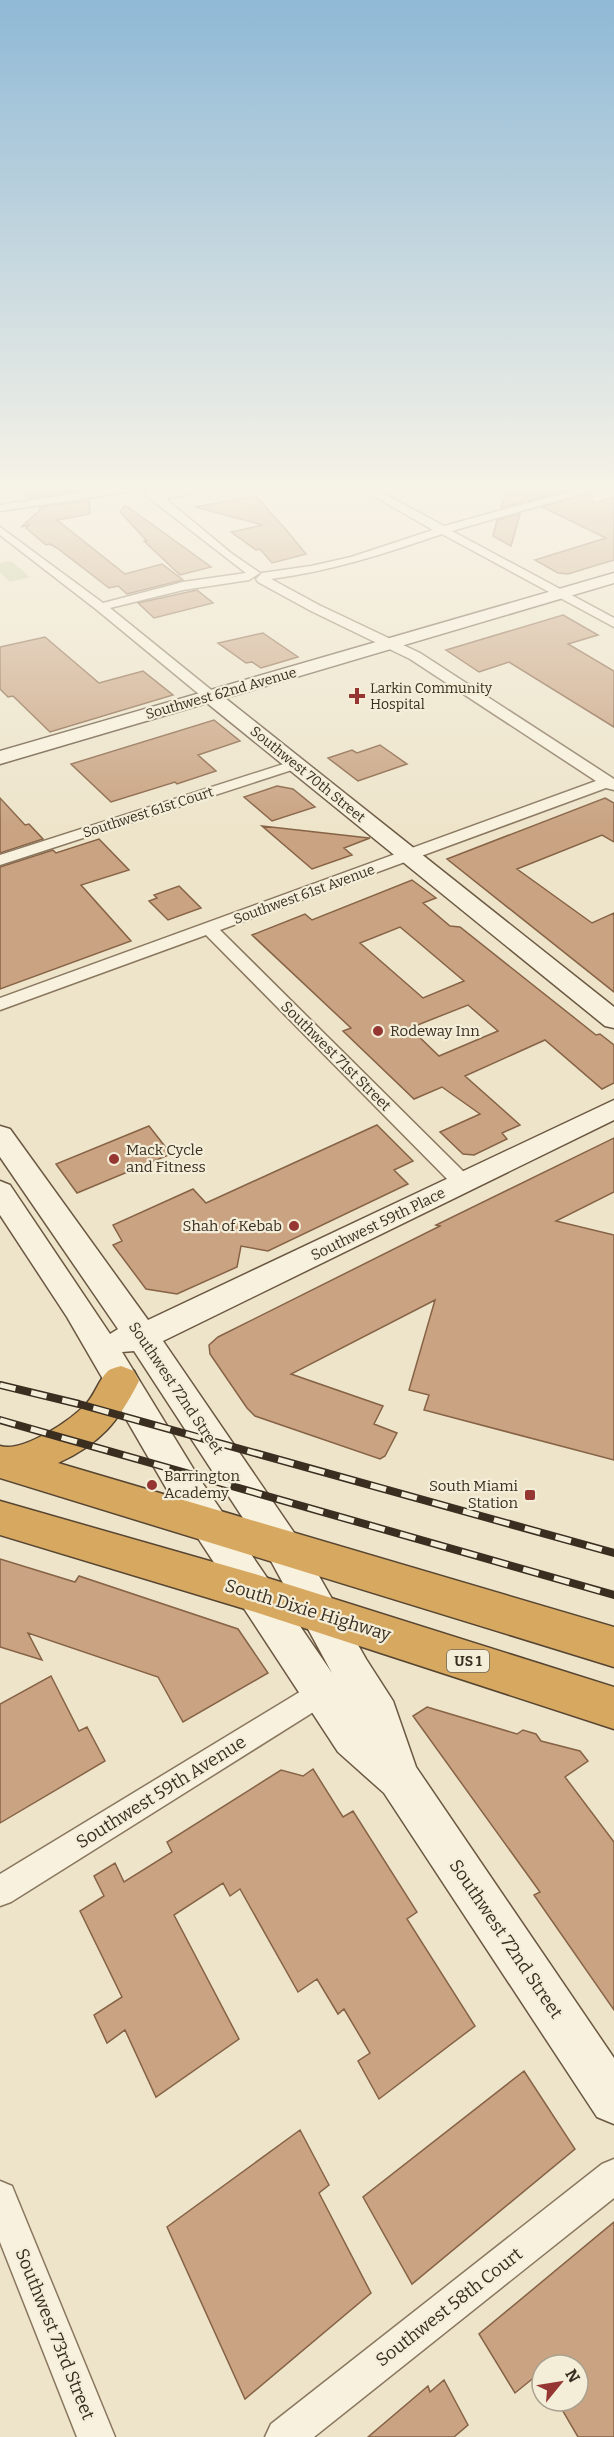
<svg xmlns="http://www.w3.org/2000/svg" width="614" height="2437" font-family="Bitter,serif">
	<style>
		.green { fill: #c3cb9e }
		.building { fill: #c9a382; stroke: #876346; stroke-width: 1.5; fill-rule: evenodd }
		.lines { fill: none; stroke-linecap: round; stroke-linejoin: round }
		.street-casing { stroke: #89775f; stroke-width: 3 }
		.secondary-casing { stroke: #6b5842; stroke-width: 3 }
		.highway-casing { stroke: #574532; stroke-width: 3 }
		.street { fill: #f8f1dd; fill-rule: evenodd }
		.secondary { fill: #f8f1dd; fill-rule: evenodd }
		.highway { fill: #d6a860; fill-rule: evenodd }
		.rail-casing { stroke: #3a2e21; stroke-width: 8 }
		.rail { stroke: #f4eed9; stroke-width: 5; stroke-dasharray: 16; stroke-linecap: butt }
		.poi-dot { fill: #953632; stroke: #f4eed9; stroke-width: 2 }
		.labels { text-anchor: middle; stroke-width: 4.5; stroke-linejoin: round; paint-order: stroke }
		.far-poi-label { font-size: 14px; fill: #3a2e21; stroke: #f4eed9; text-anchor: start }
		.far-street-label { font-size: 14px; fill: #3a2e21; stroke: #f4eed9 }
		.shield { fill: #f4eed9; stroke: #726858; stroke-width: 1.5 }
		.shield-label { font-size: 14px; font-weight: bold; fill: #3a2e21 }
		.poi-label { font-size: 15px; fill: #3a2e21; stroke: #f4eed9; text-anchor: start }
		.street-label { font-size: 15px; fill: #3a2e21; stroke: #f4eed9 }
		.near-street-label { font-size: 18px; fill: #3a2e21; stroke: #f4eed9 }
	</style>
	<rect width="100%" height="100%" fill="#ede4ca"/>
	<path class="green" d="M11 561 30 577 10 582 0 573V563Z"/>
	<path class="building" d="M16 487H88V489L28 498Z
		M502 487H576L528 501 524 498 523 502 501 508 507 490Z
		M591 493 593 503 614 497V560L568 574 558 573 535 560 606 538 542 507Z
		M256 496 288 532 306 554 272 563 260 549 256 550 231 532 263 525 195 507Z
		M89 500 90 514 57 520 125 574 162 564 183 580 127 594 118 586 109 588 57 548 50 544 46 545 26 528 29 525 21 527 41 509 39 507Z
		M125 505 185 548 211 567 180 575 144 541H147L120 512Z
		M520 514 511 546 493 536 497 520Z
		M197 590 213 603 154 618 138 603Z
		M563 615 598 635 568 644 614 671V727L509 662 479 672 446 650Z
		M263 633 298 657 261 668 252 662 246 663 218 643Z
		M45 637 99 683 143 671 173 695 50 732 13 696 8 697 0 689V647Z
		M214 720 240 741 198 755 216 771 177 784 175 782 111 802 71 764Z
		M380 745 407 764 358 781 328 758 352 750 357 753Z
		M277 786 293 789 315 807 272 821 244 797Z
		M0 798 25 825 29 824 43 839 0 853Z
		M605 798 614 803V842L602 835 517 869 592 923 614 913V992L447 859Z
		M262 826 369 838H370L344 848 352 855 312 869Z
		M99 839 129 870 81 885 131 941 0 989V867L53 850 56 853Z
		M412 880 436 898 423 903 450 926 460 927 596 1035 600 1034 614 1045V1083L602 1089 545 1040 465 1076 520 1125 502 1133 507 1139 474 1155 463 1154 440 1132 480 1114 442 1087 414 1099 343 1031 351 1028 252 935 305 914 312 920ZM400 927 418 942 464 981 423 998 360 943ZM468 1005 498 1031 439 1056 410 1028Z
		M179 886 201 908 168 920 149 901 157 898 154 895Z
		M377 1125 413 1161 394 1170 408 1184 268 1251 241 1246 237 1267 177 1294 146 1289 113 1245 122 1241 113 1225 193 1189 206 1203Z
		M149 1126 171 1154 77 1193 56 1164Z
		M614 1138V1192L556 1221 614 1235V1460L424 1410 429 1395 409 1390 435 1300 291 1374 383 1406 374 1424 397 1433 385 1456 380 1459 255 1416 247 1408 210 1354 209 1345 218 1337 440 1226 436 1225Z
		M0 1559 75 1582 79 1576 238 1629 268 1673 183 1722 158 1677 28 1633 42 1660 0 1647Z
		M51 1676 79 1731 87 1727 105 1761 0 1823V1704Z
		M427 1707 517 1734 523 1730 536 1734 541 1741 580 1751 588 1761 565 1777 614 1842V2010L534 1895 540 1892 413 1716Z
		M313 1769 343 1817 353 1811 417 1912 407 1919 475 2026 379 2099 358 2061 370 2053 344 2009 338 2014 317 1979 298 1992 240 1889 230 1896 223 1883 174 1915 239 2039 156 2097 125 2030 107 2043 94 2015 122 1997 80 1911 104 1896 94 1876 115 1863 124 1882 172 1852 167 1842 281 1770 303 1776Z
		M524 2071 575 2149 412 2284 363 2197Z
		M300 2130 329 2185 319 2193 371 2293 245 2399 167 2227Z
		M614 2222V2437H578L557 2401H578V2365H542V2371L515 2393 479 2334Z
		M444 2380 468 2425 454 2437H368L428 2386 430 2392Z"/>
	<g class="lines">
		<defs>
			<path id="street" d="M117 487H147L142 490 0 511V505Z
				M170 487H215L166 499 231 553 260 573 249 580 183 590 110 608 215 693 217 696 210 700 205 699 97 610 0 535V527L103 603 183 582 246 573 144 494C150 488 162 493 171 490Z
				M358 487H372L444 526 586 487H605L452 531 614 618V627L442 534C384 554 331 571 271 579L319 605 420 653 614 779V790L606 788 220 930 470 1178 473 1183 470 1188 463 1190 456 1188 206 935 0 1010V998L596 781 410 659 311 611 258 582 256 579 262 573 311 566 351 557 433 530Z
				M296 760 303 764 301 767 0 865V855Z
				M321 1679 331 1683 335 1692 331 1701 11 1902 0 1906V1874Z
				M614 2159V2198L314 2437H265L271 2424 602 2164Z
				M0 2181 12 2186 115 2437H77L0 2242Z"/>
			<path id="secondary" d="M614 573V583L225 698 614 1007V1028L605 1026 207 703 0 764V751Z
				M614 1100V1120L163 1341 297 1537 366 1659 393 1701 416 1767 614 2058V2124L597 2117 384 1793 338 1752 173 1500 67 1317 0 1215V1181L10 1185 110 1334 118 1329 0 1157V1126L10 1129 148 1320ZM134 1351 271 1561 332 1673 199 1478 122 1352Z"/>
			<path id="highway" d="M121 1366 134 1371 139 1381C118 1422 101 1443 58 1463L614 1627V1667L0 1478V1446C23 1453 72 1420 87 1403 95 1394 100 1378 108 1371 110 1369 117 1367 121 1366Z
				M0 1501 255 1574 614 1687V1729L255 1612 0 1535Z"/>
		</defs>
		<use href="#street" class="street-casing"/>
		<use href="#secondary" class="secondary-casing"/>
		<use href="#highway" class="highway-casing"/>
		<use href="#street" class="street"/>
		<use href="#secondary" class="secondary"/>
		<use href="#highway" class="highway"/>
		<defs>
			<path id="rail" d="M0 1385 79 1404 614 1553
				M0 1420 614 1595"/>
		</defs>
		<use href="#rail" class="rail-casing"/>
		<use href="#rail" class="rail"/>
	</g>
	<linearGradient id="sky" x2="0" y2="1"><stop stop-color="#8fb9d6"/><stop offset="0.59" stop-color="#f7f3e7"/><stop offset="1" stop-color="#f7f3e7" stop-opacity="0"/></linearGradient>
	<rect width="614" height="829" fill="url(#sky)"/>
	<g class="poi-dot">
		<path d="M354 687h6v6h6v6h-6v6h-6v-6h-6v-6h6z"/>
		<circle cx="378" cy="1031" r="6"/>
		<circle cx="114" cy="1159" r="6"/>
		<circle cx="294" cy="1226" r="6"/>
		<circle cx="152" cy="1485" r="6"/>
		<rect x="524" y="1489" width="12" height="12" rx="3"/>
	</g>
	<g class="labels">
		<g class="far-poi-label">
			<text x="370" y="693">Larkin Community<tspan x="370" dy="16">Hospital</tspan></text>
		</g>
		<g class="far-street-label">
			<text transform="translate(221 693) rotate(-16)" y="5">Southwest 62nd Avenue</text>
			<text transform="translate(308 774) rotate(39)" y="5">Southwest 70th Street</text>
			<text transform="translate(148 812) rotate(-18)" y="5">Southwest 61st Court</text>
			<text transform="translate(304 894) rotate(-20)" y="5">Southwest 61st Avenue</text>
		</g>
		<rect class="shield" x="447" y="1650" width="42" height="22" rx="4.5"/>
		<g class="shield-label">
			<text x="468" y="1666">US 1</text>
		</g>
		<g class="poi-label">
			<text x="390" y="1036">Rodeway Inn</text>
			<text x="126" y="1155">Mack Cycle<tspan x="126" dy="17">and Fitness</tspan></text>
			<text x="282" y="1231" text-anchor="end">Shah of Kebab</text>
			<text x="164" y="1481">Barrington<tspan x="164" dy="17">Academy</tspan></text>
			<text x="518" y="1491" text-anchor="end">South Miami<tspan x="518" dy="17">Station</tspan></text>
		</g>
		<g class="street-label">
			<text transform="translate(336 1056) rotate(45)" y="5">Southwest 71st Street</text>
			<text transform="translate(378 1224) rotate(-26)" y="5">Southwest 59th Place</text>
			<text transform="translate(176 1388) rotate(56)" y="5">Southwest 72nd Street</text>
		</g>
		<g class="near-street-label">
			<text transform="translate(308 1610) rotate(17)" y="6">South Dixie Highway</text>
			<text transform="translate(161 1792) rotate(-32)" y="6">Southwest 59th Avenue</text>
			<text transform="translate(506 1939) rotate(56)" y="6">Southwest 72nd Street</text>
			<text transform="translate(449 2307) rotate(-38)" y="6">Southwest 58th Court</text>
			<text transform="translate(55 2334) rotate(68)" y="6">Southwest 73rd Street</text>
		</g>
	</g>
	<g transform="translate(560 2383) rotate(60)"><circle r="28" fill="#f4eed9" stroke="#aaa18f" stroke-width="1.5"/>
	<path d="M0-4.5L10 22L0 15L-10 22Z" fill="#953632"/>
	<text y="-9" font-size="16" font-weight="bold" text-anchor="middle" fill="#3a2e21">N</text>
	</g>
</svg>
